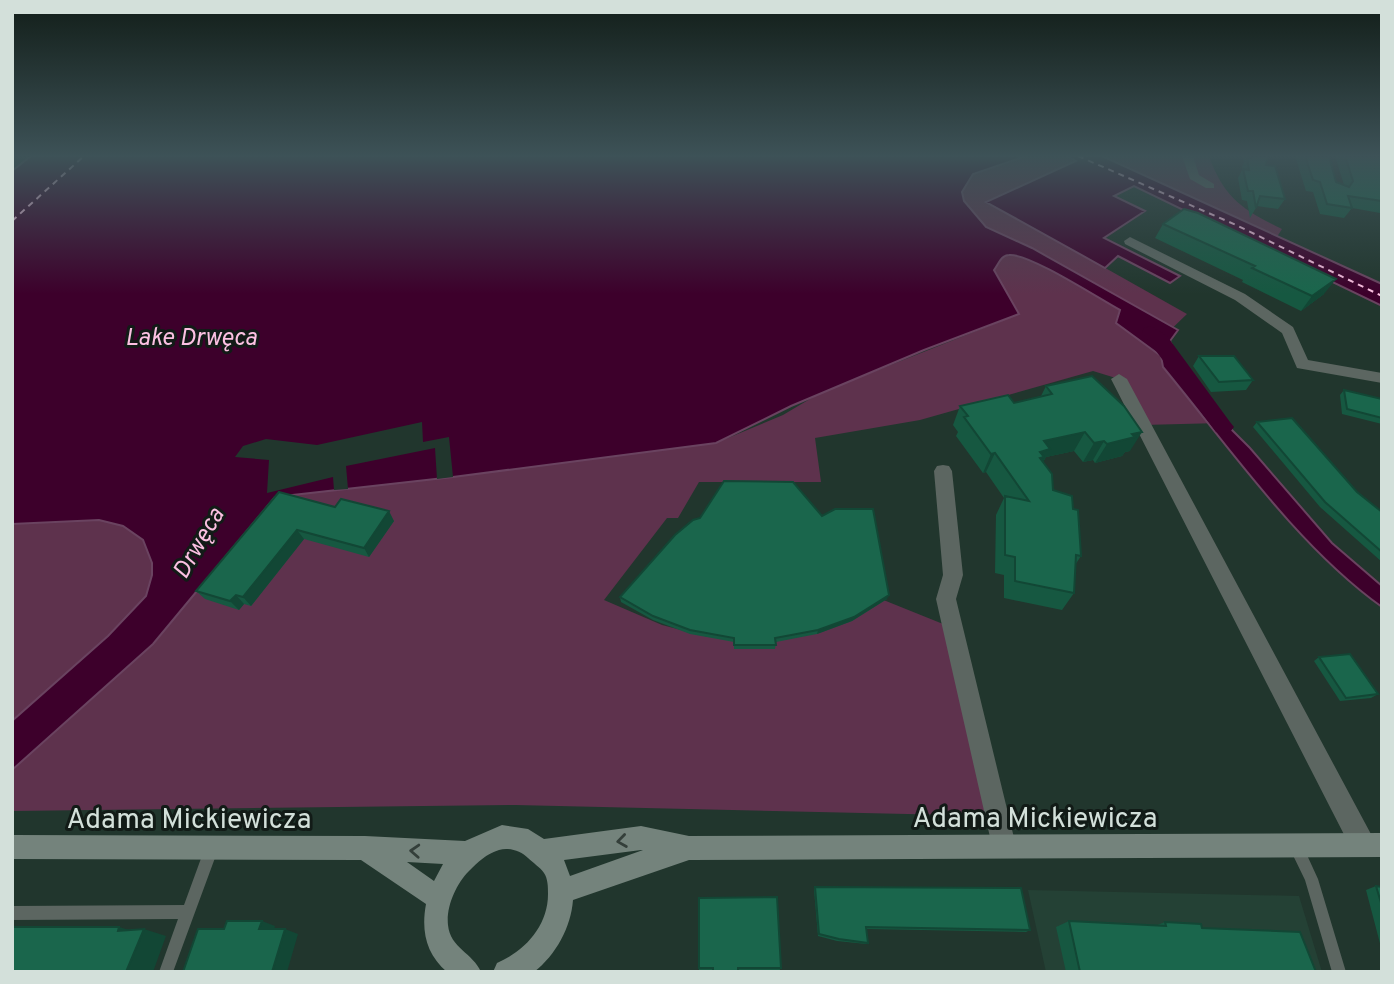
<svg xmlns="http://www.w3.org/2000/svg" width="1394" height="984" font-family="Overpass,sans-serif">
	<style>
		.built { fill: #244135 }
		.green { fill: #5e324d; fill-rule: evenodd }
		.water { fill: #3d002b; stroke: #6a4360; stroke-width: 2 }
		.pier { fill: #21362d }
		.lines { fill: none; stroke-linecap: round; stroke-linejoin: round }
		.canal { fill: #3d002b; fill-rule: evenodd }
		.ferry { stroke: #fcc0e2; stroke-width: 2; stroke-dasharray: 6 5; stroke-linecap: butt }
		.service { fill: #5c6661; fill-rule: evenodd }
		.minor { fill: #5c6661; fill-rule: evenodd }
		.secondary { fill: #74837c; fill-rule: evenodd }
		.wall { fill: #165841 }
		.shaded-wall { fill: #124735 }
		.building { fill: #1a664c; stroke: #124735; stroke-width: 2 }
		.oneway { stroke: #343f3a }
		.labels { text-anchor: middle; stroke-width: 6; stroke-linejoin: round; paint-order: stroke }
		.water-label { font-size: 24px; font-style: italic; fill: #fcc0e2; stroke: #121b17 }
		.near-street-label { font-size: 28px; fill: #d3e0da; stroke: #121b17 }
	</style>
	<rect width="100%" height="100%" fill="#21362d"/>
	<path class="built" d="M1028 890 1299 896 1322 972H1046Z"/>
	<path class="green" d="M57 156H1209C1224 198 1243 210 1282 229L1273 243 1084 160 1013 216 1187 314 1160 340 1221 423 1143 425 1119 379 1093 371 920 420 815 438 821 482H699L678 518H667L604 600 662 625 708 637 881 599 953 628 997 816 515 805 12 811V190ZM1019 314 820 393 783 415 716 443 410 482Z"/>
	<path class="water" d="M31 156H1026L973 174 962 192 964 201 986 227 1032 248 1178 330 1170 341 1176 354 1168 356 1198 396 1250 448 1332 543 1382 586V607C1298 547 1229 447 1163 367L1161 356 1116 323 1120 310C1098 298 1029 253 1009 255 1001 255 998 265 994 270L1019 314 924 350 791 406 716 443 453 477 275 497 153 644 12 770V721L108 636 146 596 152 575V563L143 540 123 526 99 520 12 524V171Z
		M1067 156H1102L1382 284V306L1134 186 1114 196 1145 211 1104 238 1180 276 1170 283 1118 256 1105 268 986 202 1076 161Z"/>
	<path class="pier" d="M422 422 423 442 449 437 453 477 437 479 435 448 346 466 348 489 334 490 333 477 267 493 269 460 235 457 243 446 266 439 317 445Z"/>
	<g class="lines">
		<path class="canal" d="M1151 326 1167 336 1230 422 1234 427 1230 432 1223 435 1216 432 1142 332 1144 328Z"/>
		<path class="ferry" d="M1078 156 1236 225 1382 296
			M12 221 84 156"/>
		<path class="service" d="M212 840 217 842 219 847 173 972H159L178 919 12 920V906L184 905 207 842Z
			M1296 840 1301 842 1318 879 1346 972H1332L1305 880 1289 847 1291 842Z"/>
		<path class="minor" d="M1182 156H1193L1199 175 1214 184V188H1206L1190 179Z
			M1130 237 1245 294 1293 327 1308 360 1382 373V383L1297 368 1282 333 1235 300 1125 244 1124 241Z
			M1119 374 1127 379 1372 836 1375 845 1372 854 1363 857 1354 854 1111 379Z
			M943 465 949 466 952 471 963 575 956 599 1016 846 1013 855 1004 858 995 855 992 846 936 599 943 575 934 471 937 466Z"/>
		<path class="secondary" d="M502 825 528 829 544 839 641 826 689 836 1382 833V857L689 860 573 900C571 927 556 955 534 972H493L497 963C525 951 548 926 548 894 548 887 548 879 544 873 540 867 533 863 528 858 521 851 509 847 499 850 486 854 478 862 469 871 456 884 446 907 448 925 450 948 473 953 481 972H447C426 954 421 931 426 904L361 860 12 859V835L365 836 465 841ZM643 850 570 876 564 860 641 850ZM407 862 443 864 434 881Z"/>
	</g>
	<path class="wall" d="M1242 156H1268L1266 165 1285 199 1278 209 1257 206 1250 218 1247 201 1242 200 1238 178 1242 170V167L1244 163Z
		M1295 156H1329L1336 182 1344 185 1335 156H1382V216L1380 213 1352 208 1344 218 1320 214 1313 192 1306 191Z
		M1163 224 1324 294 1301 311 1242 282 1243 280 1155 238Z
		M1199 356 1253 380 1246 390 1211 392 1193 366Z
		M1046 386 1130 451 1125 452 1122 456 1095 463 1093 460 1083 462 1074 451 1046 457 1043 462 1053 490 1073 509 1081 556 1075 565 1074 593 1062 610 1004 598V575L995 573 996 515 1004 498 986 472 983 473 956 436 958 432 953 425 960 406 1014 403 1041 396Z
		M1344 390 1382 399V424L1342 414 1340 395Z
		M1257 422 1357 492 1382 512V562L1320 507 1253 427Z
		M335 507 394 521 369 557 304 539 251 606 244 604 239 610 205 599 196 591Z
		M620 597 887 599 852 621 817 634 776 642 775 649H734V642L690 634 653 620 621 602Z
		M1319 657 1378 694 1371 698 1340 701 1314 661Z
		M1376 886 1382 887V951L1366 890Z
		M815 887 1030 930 1026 932 866 929 868 943 866 944 837 941 818 936 814 890Z
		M699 898 781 968 779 971H699Z
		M1069 921 1155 926 1165 922 1202 928 1316 972H1066L1056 927Z"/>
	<path class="shaded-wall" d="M1336 279 1324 294 1301 311 1312 296Z
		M1085 432 1074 451 1046 457 1040 468 1034 470 1044 441Z
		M1142 432 1130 451 1125 452 1122 456 1095 463 1107 444 1132 434Z
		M1104 441 1093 460 1083 462 1094 443Z
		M995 453 986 472 983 473 991 454Z
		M389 511 394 521 369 557 364 548Z
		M297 530 304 539 251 606 243 597Z
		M236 595 244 604 239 610 230 601Z
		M889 595 887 599 852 621 817 634 818 630Z
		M262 921 275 926 273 934 259 929Z
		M119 927 142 934 144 929 166 936 153 972H126L118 931Z
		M285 929 298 934 287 972H272Z"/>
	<path class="building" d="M1250 156H1268L1266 165 1275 166 1285 199 1260 196 1256 208 1253 191H1248L1243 169 1249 170 1247 158H1251Z
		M1305 156H1329L1336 182 1349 187 1353 181 1345 156H1382V201L1348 196 1352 208 1327 204 1320 182 1313 180Z
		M1184 209 1198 213 1336 279 1312 296 1252 268 1255 266 1163 224Z
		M1199 356H1234L1253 380 1219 382Z
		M1092 376 1124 406 1142 432 1132 434 1135 437 1107 444 1104 441 1094 443 1085 432 1044 441 1050 449 1040 452 1044 457 1040 458 1052 474 1053 490 1072 496 1073 509 1078 510 1081 556 1076 555 1074 593 1015 581V557L1005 555V496L1029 501 995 453 991 454 964 417 968 416 960 406 1008 395 1014 403 1052 394 1046 386Z
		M1344 390 1382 399V418L1347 409Z
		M1292 418 1357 492 1382 512V552L1325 502 1257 422Z
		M724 481 793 482 822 516 835 509H873L889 595 854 617 818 630 775 638 776 645H734V638L690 630 653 616 620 597 675 535 693 520 700 518Z
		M279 492 335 507 341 499 389 511 364 548 297 530 243 597 236 595 230 601 196 591Z
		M1350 654 1378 694 1346 698 1319 657Z
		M1376 886 1382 887V906Z
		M815 887 1021 888 1030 930 866 927 868 943 839 939 819 934Z
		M777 897 781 968H738V972H713V968H699V898Z
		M227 921H262L259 929H285L272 972H183L198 929H224Z
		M1069 921 1166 926 1165 922 1201 924 1202 928 1300 932 1316 972H1080Z
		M12 927H119L118 931 144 929 126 972H12Z"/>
	<defs><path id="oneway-chevron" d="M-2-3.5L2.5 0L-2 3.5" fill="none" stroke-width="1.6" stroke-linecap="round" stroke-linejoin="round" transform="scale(1.75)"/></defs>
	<g class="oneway">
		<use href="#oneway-chevron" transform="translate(622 841) rotate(172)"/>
		<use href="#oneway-chevron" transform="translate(415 851) rotate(-177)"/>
	</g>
	<linearGradient id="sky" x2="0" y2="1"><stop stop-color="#121e19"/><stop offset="0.53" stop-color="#3d5257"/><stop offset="1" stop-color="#3d5257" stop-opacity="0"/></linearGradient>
	<rect width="1394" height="294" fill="url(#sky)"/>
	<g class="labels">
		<g class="water-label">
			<text x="191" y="345">Lake Drwęca</text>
			<text transform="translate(198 543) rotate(-60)" y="8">Drwęca</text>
		</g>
		<g class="near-street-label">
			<text x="1035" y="827">Adama Mickiewicza</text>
			<text x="189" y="828">Adama Mickiewicza</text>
		</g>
	</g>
	<rect width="1394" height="984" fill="none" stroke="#d3e0da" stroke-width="28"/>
</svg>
